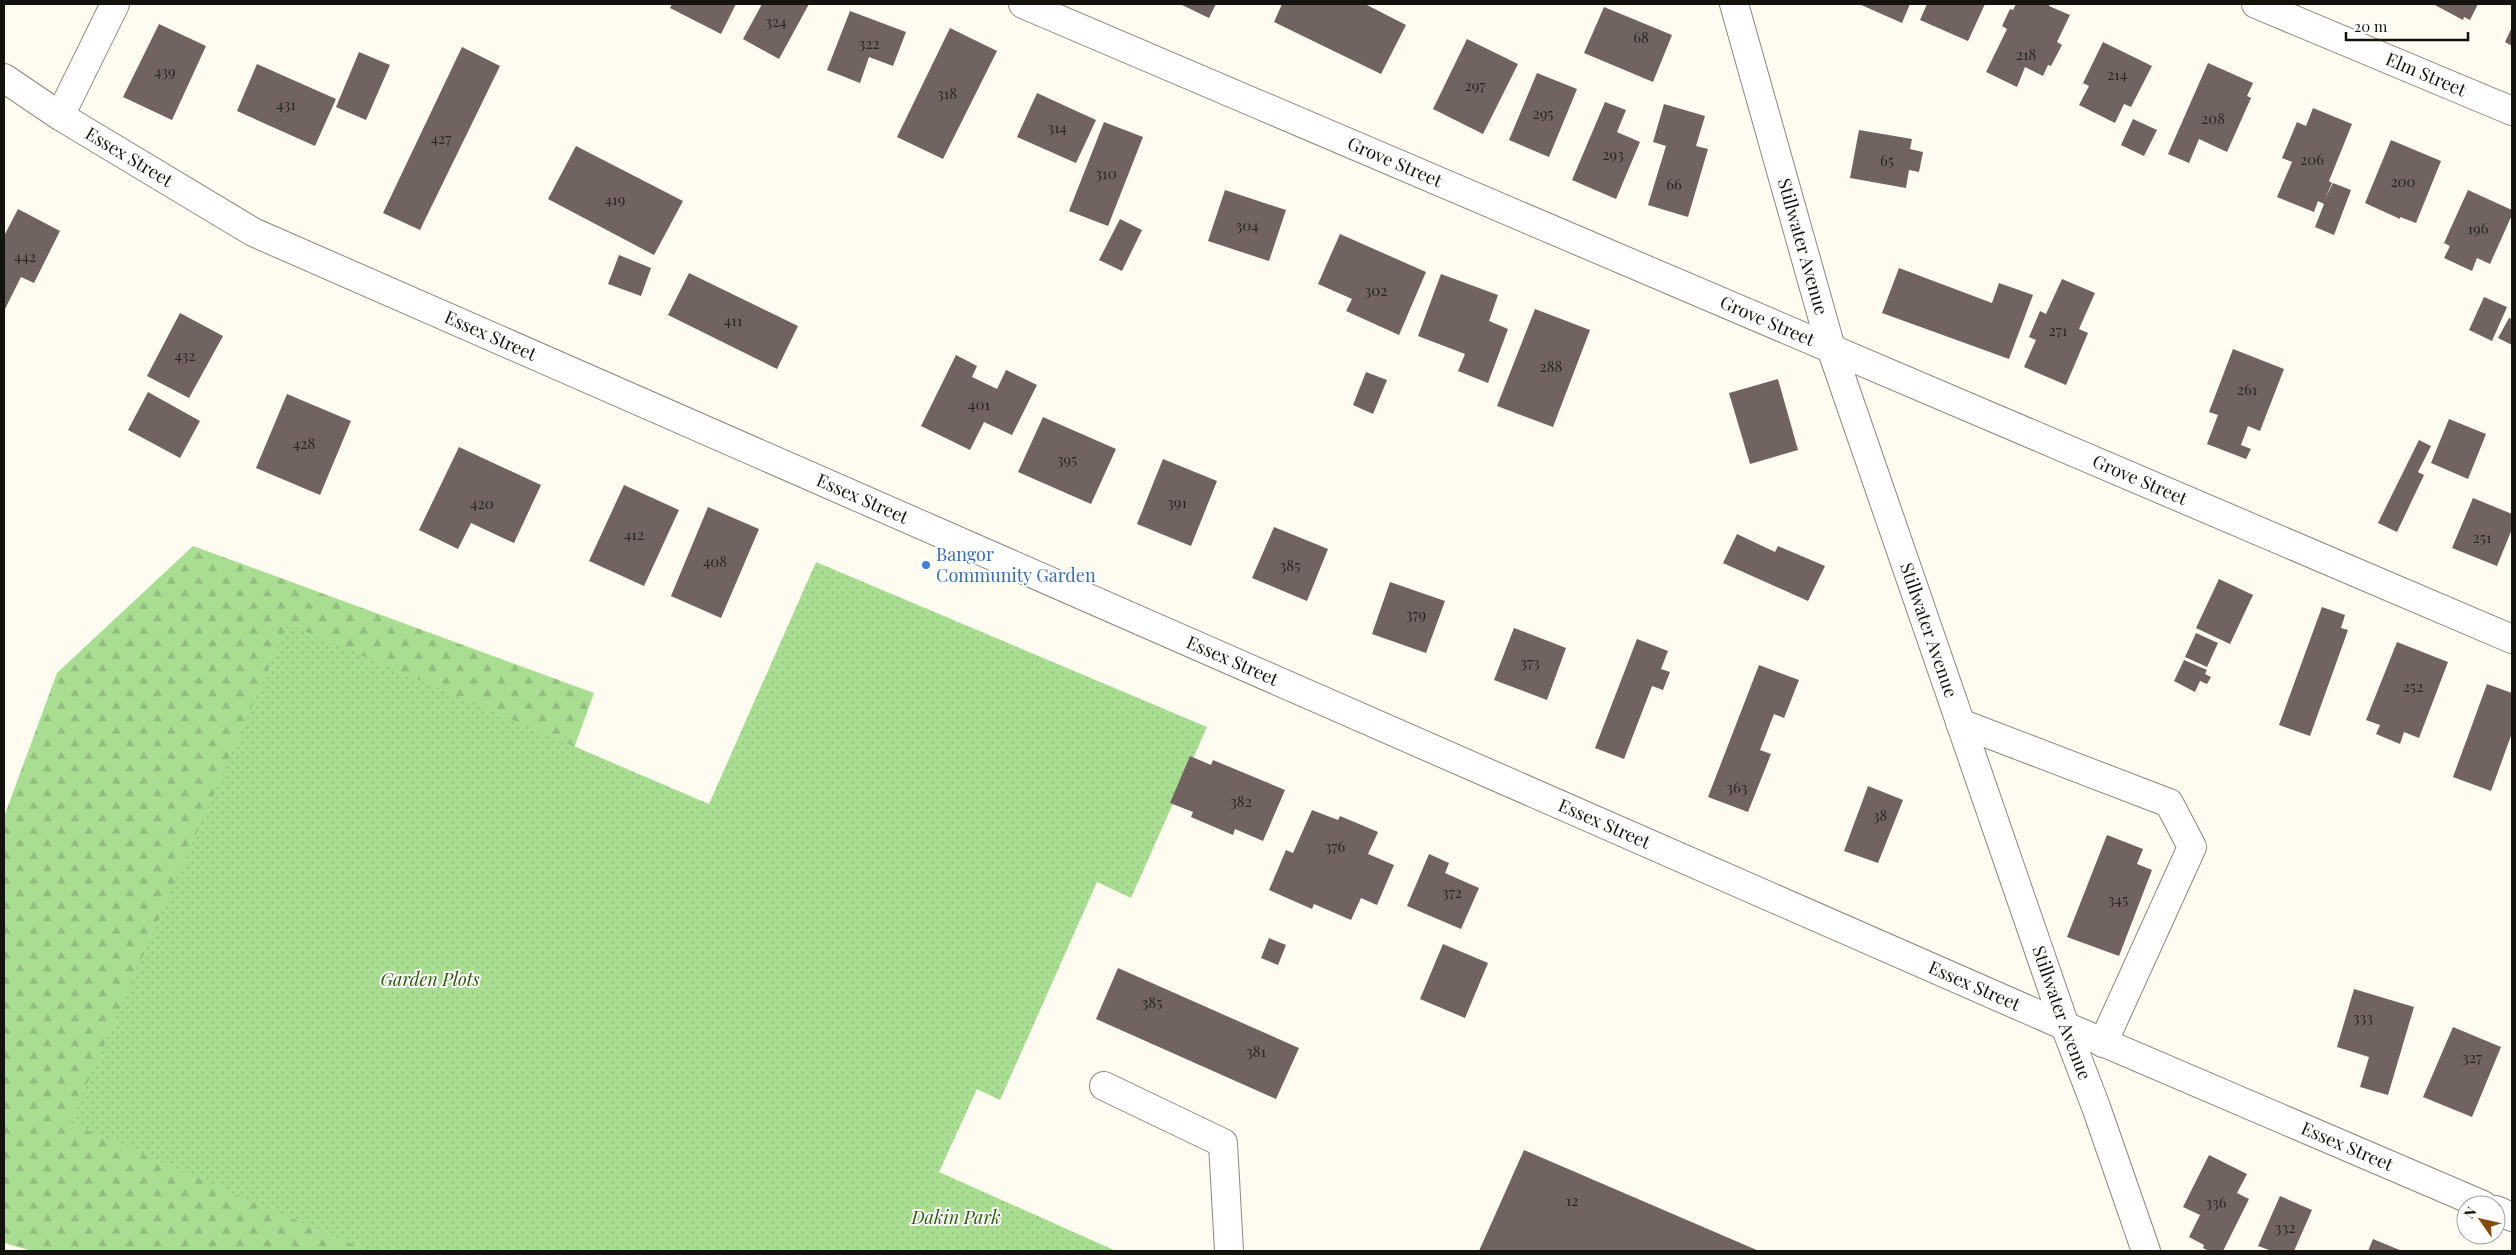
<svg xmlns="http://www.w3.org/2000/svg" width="2516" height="1255" font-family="'Playfair Display',serif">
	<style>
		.forest { fill: url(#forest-firs) }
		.park { fill: url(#park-dots) }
		.building { fill: #706360 }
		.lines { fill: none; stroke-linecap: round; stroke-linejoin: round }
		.minor-casing { stroke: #8b887d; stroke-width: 30 }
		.major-casing { stroke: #8b887d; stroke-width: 30 }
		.minor { stroke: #fff; stroke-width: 28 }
		.major { stroke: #fff; stroke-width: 28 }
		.shop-dot { fill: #3f7fe0; stroke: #fff; stroke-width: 2 }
		.labels { text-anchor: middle; stroke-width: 4; stroke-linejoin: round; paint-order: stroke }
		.number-label { font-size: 15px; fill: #2a2622 }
		.street-label { font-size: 18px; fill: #13120d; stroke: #fff }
		.shop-label { font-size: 18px; fill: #366cbe; stroke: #fff; text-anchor: start }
		.park-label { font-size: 18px; font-style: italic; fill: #275b00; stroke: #fff }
	</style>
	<defs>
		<pattern id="forest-firs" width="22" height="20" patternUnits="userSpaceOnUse" patternTransform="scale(1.25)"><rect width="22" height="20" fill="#a9de92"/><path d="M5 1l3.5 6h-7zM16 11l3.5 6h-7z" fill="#91bd7d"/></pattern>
		<pattern id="park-dots" width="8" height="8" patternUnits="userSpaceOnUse" patternTransform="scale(1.25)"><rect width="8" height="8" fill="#a9de92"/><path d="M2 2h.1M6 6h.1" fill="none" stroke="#91bd7d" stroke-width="1.8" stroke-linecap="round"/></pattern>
	</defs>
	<rect width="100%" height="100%" fill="#fefcf1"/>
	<path class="forest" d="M193 546 594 693 391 1251H32L4 1243V817L57 673Z"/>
	<path class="park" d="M816 562 1207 727 1131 898 1097 882 1000 1100 977 1089 939 1172 1116 1251H368L70 1123 288 624 709 804Z"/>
	<path class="building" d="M672 4H736L721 34 670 8Z
		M762 4H809L779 59 743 39Z
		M1180 4H1216L1209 18Z
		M1282 4H1365L1406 25 1381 74 1274 22Z
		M1859 4H1910L1902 23Z
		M1927 4H1985L1968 41 1920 20Z
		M2016 4H2050L2049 6 2070 15 2057 42 2062 45 2051 66 2048 65 2043 76 2025 67 2017 87 1986 72 2007 29 2002 26 2010 9 2013 10Z
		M2433 4H2478L2470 20 2464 17 2463 20Z
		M1604 7 1672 35 1653 82 1584 53Z
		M850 11 906 32 893 66 869 57 860 83 827 70Z
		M159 24 206 46 172 120 123 97Z
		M2512 27V46L2505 42Z
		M950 28 997 51 943 159 897 137Z
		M1467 39 1518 64 1483 134 1433 109Z
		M2103 42 2152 66 2131 107 2124 104 2115 123 2079 105 2089 86 2083 83Z
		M462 47 500 66 420 230 383 213Z
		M359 52 390 65 366 120 336 107Z
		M2208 63 2253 83 2247 96 2251 98 2227 152 2199 139 2189 163 2168 154Z
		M257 64 336 99 315 146 237 111Z
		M1537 73 1577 89 1549 157 1509 140Z
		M1037 93 1096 120 1076 163 1017 137Z
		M1605 102 1626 110 1617 132 1640 142 1616 199 1572 180Z
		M1664 104 1705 116 1696 146 1708 149 1688 217 1648 205 1666 146 1653 142Z
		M2313 108 2352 124 2329 181 2332 183 2325 199 2333 183 2351 190 2334 235 2315 227 2324 204 2318 201 2314 212 2277 197 2292 162 2282 158 2297 122 2306 126Z
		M2133 119 2157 130 2144 156 2121 145Z
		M1104 122 1143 137 1108 226 1069 211Z
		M1859 130 1912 139 1910 149 1923 152 1919 172 1909 170 1906 188 1850 178Z
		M2391 140 2441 161 2416 223 2400 217V219L2365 203Z
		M576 146 683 201 654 255 548 199Z
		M1225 190 1286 210 1269 261 1208 241Z
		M2468 190 2512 210V215L2490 264 2477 258 2472 271 2444 258 2450 246 2444 243Z
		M18 209 60 231 34 283 21 277 4 311V236Z
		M1120 219 1142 230 1122 271 1099 260Z
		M1340 234 1426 272 1399 335 1346 311 1352 299 1318 284Z
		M619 255 651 268 641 296 608 284Z
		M1899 268 1992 303 1999 283 2033 295 2009 359 1882 313Z
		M689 273 798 326 777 369 668 315Z
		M1441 274 1498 295 1489 321 1508 329 1488 383 1458 371 1465 354 1418 336Z
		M2062 279 2095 293 2079 329 2088 333 2066 385 2024 367 2036 340 2029 337 2040 311 2046 314Z
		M2484 297 2507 307 2492 341 2469 330Z
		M1535 309 1590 330 1553 427 1497 406Z
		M180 313 223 336 189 398 147 376Z
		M2509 318 2512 319V345L2498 338Z
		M2233 349 2284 369 2260 431 2248 426 2241 445 2251 449 2246 459 2207 444 2218 415 2209 412Z
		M956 355 977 366 972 377 997 389 1006 370 1037 385 1012 435 984 422 970 450 921 426Z
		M1366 372 1387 380 1373 414 1353 405Z
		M1778 379 1798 450 1750 464 1729 393Z
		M148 392 200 421 180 458 128 430Z
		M287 394 351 421 320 495 256 468Z
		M1043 417 1116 449 1091 504 1018 472Z
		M2449 419 2486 434 2468 479 2431 463Z
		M2419 440 2431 446 2418 472 2424 475 2397 532 2378 523Z
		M459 447 541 485 514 543 471 523 458 549 419 530Z
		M1163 459 1217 481 1191 546 1137 524Z
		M624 485 679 510 644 586 589 561Z
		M2473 498 2512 514V529L2497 566 2452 548Z
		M708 507 759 529 721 618 671 596Z
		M1274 527 1328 549 1307 601 1252 578Z
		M1737 534 1775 552 1778 546 1825 566 1808 601 1723 563Z
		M2219 579 2253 595 2230 644 2196 628Z
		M1390 582 1445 601 1426 653 1372 634Z
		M2322 607 2345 615 2341 628 2348 630 2310 736 2279 725Z
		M1514 628 1566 648 1547 700 1494 680Z
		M2196 633 2218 643 2207 667 2185 657Z
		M1637 639 1668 651 1661 669 1670 672 1663 690 1652 686 1624 759 1595 748Z
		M2397 642 2448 662 2419 738 2404 732 2400 744 2376 734 2380 725 2366 720Z
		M2184 660 2207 670 2205 674 2211 677 2207 684 2200 681 2195 692 2174 681Z
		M1759 665 1799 680 1784 718 1774 714 1760 750 1771 754 1748 812 1708 797Z
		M2487 684 2512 693V733L2491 791 2453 777Z
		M1190 756 1211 765 1213 760 1285 790 1263 841 1235 829 1233 835 1191 817 1193 812 1170 803Z
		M1868 786 1903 800 1878 863 1844 851Z
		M1312 810 1338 820 1340 816 1378 832 1368 854 1394 865 1377 905 1361 898 1351 920 1314 904 1312 909 1269 890 1286 850 1293 853Z
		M2107 835 2143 849 2137 864 2152 870 2119 956 2067 937Z
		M1429 854 1449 863 1445 873 1479 888 1461 929 1407 906Z
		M1269 938 1286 945 1278 965 1261 958Z
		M1443 944 1488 963 1465 1018 1420 999Z
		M1118 968 1299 1048 1276 1099 1096 1019Z
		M2354 989 2414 1007 2388 1095 2360 1087 2369 1057 2337 1047Z
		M2453 1027 2501 1047 2472 1117 2423 1097Z
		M1524 1150 1759 1251H1479Z
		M2209 1155 2247 1174 2237 1193 2249 1199 2223 1251H2209L2203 1248 2204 1245 2189 1237 2200 1215 2183 1207Z
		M2280 1196 2312 1210 2294 1251H2272L2258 1246Z
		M2373 1239 2402 1251H2368Z"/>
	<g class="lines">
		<defs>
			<g id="minor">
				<path id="s1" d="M1023 4 2512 639"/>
				<path id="s2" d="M2256 4 2512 111"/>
				<path id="s3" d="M4 78 60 116 253 232 2065 1026 2483 1205"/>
				<path d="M60 116 115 4"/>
				<path d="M1960 723 2169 803 2192 847 2103 1043"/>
				<path d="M1104 1086 1223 1143 1229 1251"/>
				<path d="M2496 1210 2512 1217"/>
			</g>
			<g id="major">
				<path id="s4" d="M1734 4 1831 348 2065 1026 2096 1107 2146 1251"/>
			</g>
		</defs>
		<use href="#minor" class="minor-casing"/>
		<use href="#major" class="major-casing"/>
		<use href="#minor" class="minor"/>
		<use href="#major" class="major"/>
	</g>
	<circle class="shop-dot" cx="926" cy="565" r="5"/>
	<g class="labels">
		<g class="number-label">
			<text x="776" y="27">324</text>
			<text x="1641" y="43">68</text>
			<text x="869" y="49">322</text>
			<text x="2026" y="60">218</text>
			<text x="165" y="77">439</text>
			<text x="2117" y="80">214</text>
			<text x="1475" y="91">297</text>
			<text x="947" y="99">318</text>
			<text x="286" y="110">431</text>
			<text x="1543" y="119">295</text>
			<text x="2213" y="124">208</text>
			<text x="1057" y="133">314</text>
			<text x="441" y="144">427</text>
			<text x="1613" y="160">293</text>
			<text x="2312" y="165">206</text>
			<text x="1887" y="166">65</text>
			<text x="1106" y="179">310</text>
			<text x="2403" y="187">200</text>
			<text x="1674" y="190">66</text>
			<text x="615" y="205">419</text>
			<text x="1247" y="231">304</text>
			<text x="2478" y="234">196</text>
			<text x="25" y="262">442</text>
			<text x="1376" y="296">302</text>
			<text x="733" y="326">411</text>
			<text x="2058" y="336">271</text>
			<text x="185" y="361">432</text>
			<text x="1551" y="372">288</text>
			<text x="2247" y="395">261</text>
			<text x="979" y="410">401</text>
			<text x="304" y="449">428</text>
			<text x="1067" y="465">395</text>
			<text x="1177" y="508">391</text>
			<text x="482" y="509">420</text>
			<text x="634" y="540">412</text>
			<text x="2482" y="543">251</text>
			<text x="715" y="567">408</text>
			<text x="1290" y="571">385</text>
			<text x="1416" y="620">379</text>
			<text x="1530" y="668">373</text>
			<text x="2413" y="692">252</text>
			<text x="1737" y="793">363</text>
			<text x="1241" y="807">382</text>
			<text x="1880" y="821">38</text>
			<text x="1335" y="852">376</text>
			<text x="1452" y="898">372</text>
			<text x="2118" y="905">345</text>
			<text x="1152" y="1008">385</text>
			<text x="2363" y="1023">333</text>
			<text x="1256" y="1057">381</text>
			<text x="2472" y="1063">327</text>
			<text x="1572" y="1206">12</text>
			<text x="2216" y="1208">336</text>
			<text x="2285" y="1233">332</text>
		</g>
		<g class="street-label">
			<text dy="6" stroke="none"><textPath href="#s2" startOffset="184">Elm Street</textPath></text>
			<text dy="6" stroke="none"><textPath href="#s3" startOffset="148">Essex Street</textPath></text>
			<text dy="6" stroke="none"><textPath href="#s1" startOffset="404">Grove Street</textPath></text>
			<text dy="6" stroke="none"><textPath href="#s4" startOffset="252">Stillwater Avenue</textPath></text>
			<text dy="6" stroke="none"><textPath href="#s1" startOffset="809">Grove Street</textPath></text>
			<text dy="6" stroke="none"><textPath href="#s3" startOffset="552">Essex Street</textPath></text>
			<text dy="6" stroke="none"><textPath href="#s1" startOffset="1214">Grove Street</textPath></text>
			<text dy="6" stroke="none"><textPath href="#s3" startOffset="958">Essex Street</textPath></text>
			<text dy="6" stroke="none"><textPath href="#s4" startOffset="656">Stillwater Avenue</textPath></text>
			<text dy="6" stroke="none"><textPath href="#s3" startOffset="1362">Essex Street</textPath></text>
			<text dy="6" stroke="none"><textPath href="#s3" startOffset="1768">Essex Street</textPath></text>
			<text dy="6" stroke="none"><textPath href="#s3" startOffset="2172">Essex Street</textPath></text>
			<text dy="6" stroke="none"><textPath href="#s4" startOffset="1061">Stillwater Avenue</textPath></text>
			<text dy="6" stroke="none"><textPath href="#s3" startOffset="2578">Essex Street</textPath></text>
		</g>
		<g class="shop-label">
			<text x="936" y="561">Bangor<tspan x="936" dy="21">Community Garden</tspan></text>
		</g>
		<g class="park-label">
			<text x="430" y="986">Garden Plots</text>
			<text x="956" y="1224">Dakin Park</text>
		</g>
	</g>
	<rect width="2516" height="1255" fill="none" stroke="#13120d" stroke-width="10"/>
	<g transform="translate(2481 1220) rotate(304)"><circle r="24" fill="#ffffff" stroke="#a1a09e"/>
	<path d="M0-4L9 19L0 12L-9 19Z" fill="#87490d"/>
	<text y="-8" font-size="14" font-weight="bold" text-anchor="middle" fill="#13120d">N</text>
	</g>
	<path d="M2346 32v8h122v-8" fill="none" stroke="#13120d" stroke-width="2.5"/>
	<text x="2354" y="32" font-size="15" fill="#13120d" stroke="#ffffff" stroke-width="4" paint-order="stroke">20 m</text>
</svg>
